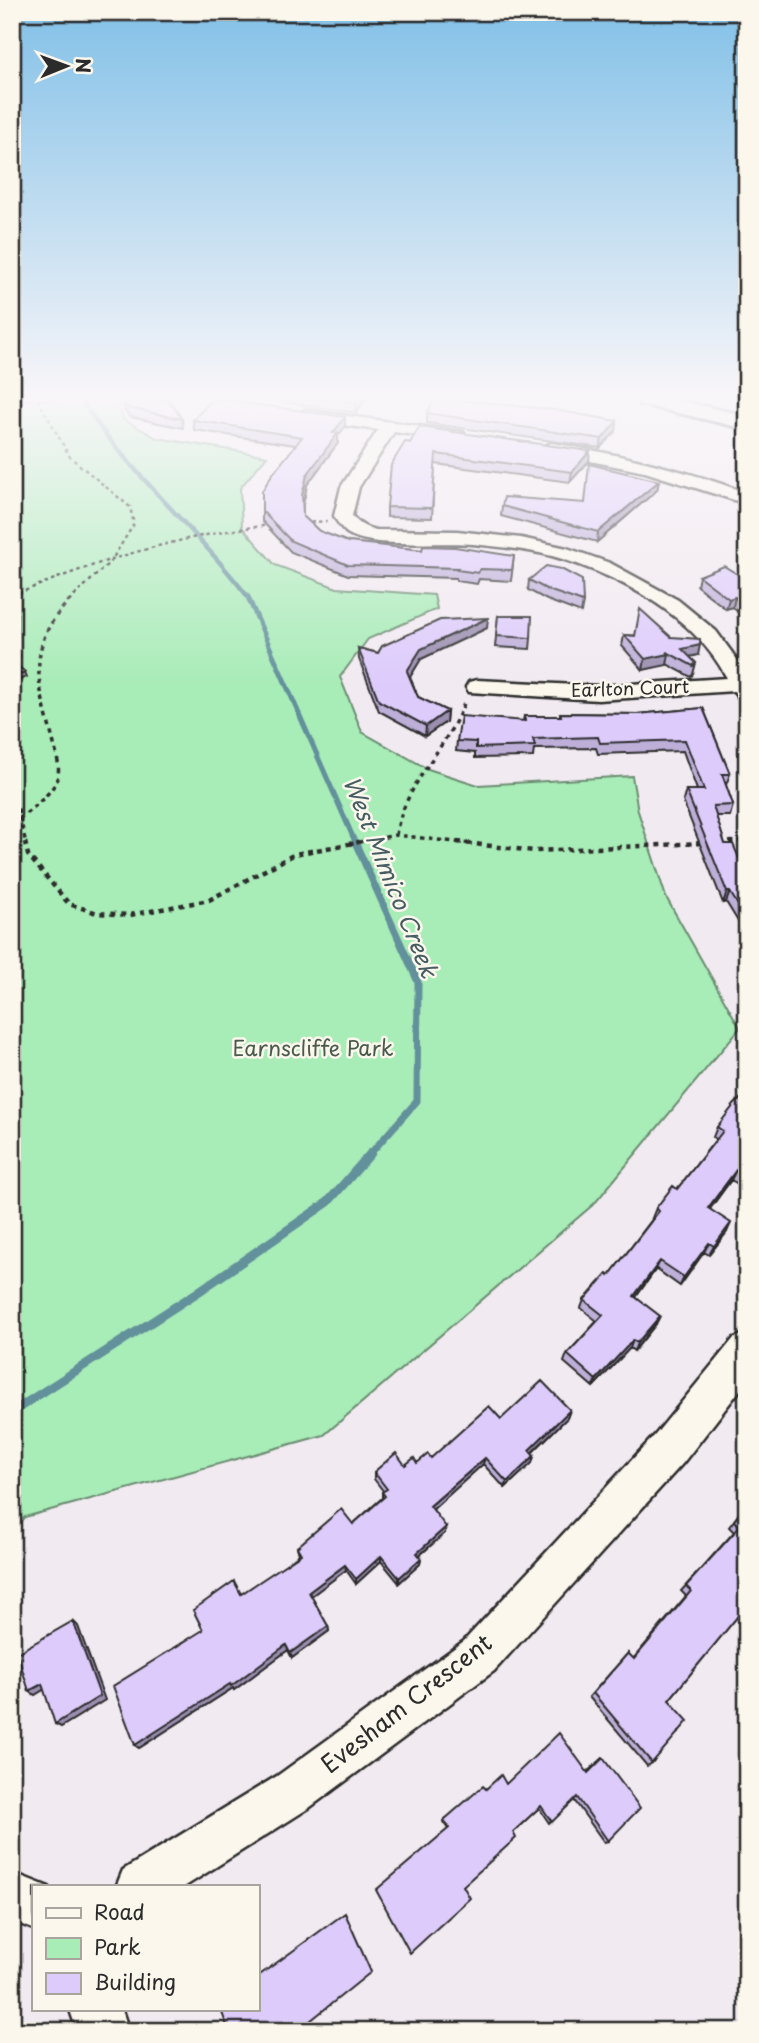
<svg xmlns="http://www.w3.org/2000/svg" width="759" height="2043" font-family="'Playpen Sans',sans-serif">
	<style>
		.green { fill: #a8ecb7; stroke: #6a8c71; stroke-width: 2 }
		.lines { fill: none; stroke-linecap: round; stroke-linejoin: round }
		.stream-far3 { stroke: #62909b; stroke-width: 4.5 }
		.stream-far2 { stroke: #62909b; stroke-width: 5 }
		.stream-far1 { stroke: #62909b; stroke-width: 7 }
		.stream { stroke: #62909b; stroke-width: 9 }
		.street-casing { stroke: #2b2b2b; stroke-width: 5 }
		.secondary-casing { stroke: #2b2b2b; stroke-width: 6 }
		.path-far2 { stroke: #2b2b2b; stroke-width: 2.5; stroke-dasharray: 3.5 3.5; stroke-linecap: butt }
		.path-far1 { stroke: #2b2b2b; stroke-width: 3.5; stroke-dasharray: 4.5 4.5; stroke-linecap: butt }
		.path { stroke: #2b2b2b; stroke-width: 4.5; stroke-dasharray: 5 5; stroke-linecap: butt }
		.street { fill: #fbf7ec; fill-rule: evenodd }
		.secondary { fill: #fbf7ec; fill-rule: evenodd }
		.wall { fill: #beafd9; stroke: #2b2b2b; stroke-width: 2 }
		.shaded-wall { fill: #9b8eb0; stroke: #2b2b2b; stroke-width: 2 }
		.building { fill: #ddcbfc; stroke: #2b2b2b; stroke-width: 2 }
		.labels { text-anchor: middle; stroke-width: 5; stroke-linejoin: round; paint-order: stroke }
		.far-street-label { font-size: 18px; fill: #2b2b2b; stroke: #fbf7ec }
		.park-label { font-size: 21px; fill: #4a5b4e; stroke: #fbf7ec }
		.water-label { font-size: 23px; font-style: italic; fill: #465d63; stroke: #fbf7ec }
		.near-street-label { font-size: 24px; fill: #2b2b2b; stroke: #fbf7ec }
	</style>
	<rect width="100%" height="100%" fill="#f2eaf1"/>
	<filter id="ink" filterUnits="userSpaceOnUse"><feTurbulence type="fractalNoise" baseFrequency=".0143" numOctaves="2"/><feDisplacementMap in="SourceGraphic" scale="14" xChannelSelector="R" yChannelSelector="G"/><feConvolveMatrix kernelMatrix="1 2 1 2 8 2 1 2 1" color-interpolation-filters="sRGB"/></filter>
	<g filter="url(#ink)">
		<path class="green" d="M12 400H117L123 419 157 438 267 456 240 488 242 527 275 565 337 588 434 595 437 609 368 639 340 677 362 732 428 769 478 785 632 776 638 811 666 897 740 1028 595 1203 324 1435 25 1517 12 1528V694L16 693 18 613 12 606Z"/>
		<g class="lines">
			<path class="stream-far3" d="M81 400C128 472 196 528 248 597"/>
			<path class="stream-far2" d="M247 595 356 844"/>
			<path class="stream-far1" d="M355 842 418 982 417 1101 369 1155"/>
			<path class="stream" d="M12 1412 198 1292 328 1202 371 1153"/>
			<defs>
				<path id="street" d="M305 410 463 432 466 436 463 440 457 441 394 432 359 487 352 516C359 524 365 528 376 530L457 531 521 538 567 548 610 563 678 600 716 631 747 673V701L739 699 734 691 598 700 469 692 466 687 469 682 477 680 598 686 727 678C694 615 619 575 552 556 527 549 499 547 473 544 442 541 370 549 347 533 341 528 337 522 334 516L341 487 378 430 299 419 297 415Z
					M551 443C618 454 683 469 747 493V504L645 472 545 452 542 448Z
					M747 1333V1381L683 1463 494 1671 309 1808 184 1887H116L123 1870 277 1776 464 1641 655 1435 734 1338Z
					M16 1874 49 1887H33V1929L12 1921V1875Z
					M70 2010H122L129 2031H77Z"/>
				<path id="secondary" d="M637 400H677L747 416V429L640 404Z"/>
			</defs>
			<use href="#street" class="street-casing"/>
			<use href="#secondary" class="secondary-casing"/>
			<path class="path-far2" d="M38 400 70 457 130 507 134 524 111 561 73 597
				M304 523 327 521
				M12 596C96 561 181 535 271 525"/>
			<path class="path-far1" d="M12 802 18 809 26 844
				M12 825C26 813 45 800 55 784 61 774 58 759 55 748 39 685 21 646 75 595
				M396 835C404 784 447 749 465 701
				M720 842 747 841
				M349 844 396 835 472 844
				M687 844 704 843"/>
			<path class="path" d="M25 842 28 855 69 904 97 913 130 915 209 900 295 854 359 842
				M457 842 534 851 704 843"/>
			<use href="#street" class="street"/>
			<use href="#secondary" class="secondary"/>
		</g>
		<path class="wall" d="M270 400H365L356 413Z
			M123 402 182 419 183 428 130 417 125 411Z
			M427 413 617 421 616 431 600 448 427 423Z
			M193 420 345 427 338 436V443L307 485 303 504V516L319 531 348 542 422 550 514 556 511 581 479 579 477 584 456 581V578L348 575 291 552 262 521V511L295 445 194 430Z
			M405 442 589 461 570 482 435 464 432 518 387 517V507Z
			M659 481 657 490 597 542 501 516 502 506 585 503Z
			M699 576 747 580V623L733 607 726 609 697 586Z
			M529 580 583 602 581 613 547 600 528 590Z
			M498 616 531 638 530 649 495 647Z
			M487 628 421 659 410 677 418 697 447 711 446 722 425 736 379 711 359 659 358 648 378 653Z
			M624 635 671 637 698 655 690 657 696 663 693 674 691 677 667 664 643 670 622 646Z
			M703 708 730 774 726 785 733 805 730 816H716L725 844 739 858 747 857V936L726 902 723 903 683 801 686 790H697L683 751 598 754 596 748 534 749 533 757 475 758V753L456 751 457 741 523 721 524 716H560V713L637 714Z
			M747 1096V1189L731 1180 710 1209 727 1232 709 1255 704 1252 680 1286 656 1269 636 1297 656 1324 634 1351 630 1348 593 1387 564 1362 567 1354 597 1321 581 1308 584 1300 609 1276 653 1218H652L656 1208 677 1189 716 1139 713 1137 717 1127Z
			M570 1410 567 1418 532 1453 534 1456 532 1463 505 1488 483 1464 433 1509 445 1533 419 1556 421 1558 420 1564 399 1583 381 1561 356 1584 346 1570 311 1596 328 1626 329 1631 292 1658 288 1650 234 1690 233 1688 139 1748 135 1745 203 1630 299 1554 297 1547 353 1524 382 1498V1492H384L374 1479V1472L417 1463 431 1458 501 1419Z
			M747 1503V1605L669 1700 652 1763 647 1766 589 1697 628 1653 633 1659 686 1596 681 1591 734 1532 729 1527Z
			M603 1758 608 1841 604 1842 574 1800 549 1823 539 1808 513 1832 463 1886 410 1953 448 1829 443 1822 444 1820 486 1789 506 1784 587 1772Z"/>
		<path class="shaded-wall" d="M358 400H365L356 413V403Z
			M345 417V427L338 436V443L307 485 303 505 302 495 307 475 333 433Z
			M617 421 616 431 600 448 602 439Z
			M590 451 589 461 570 482 572 472Z
			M659 481 657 490 597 542 598 532Z
			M735 597 733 607 726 609 729 599Z
			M488 618 487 628 421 659 407 682V671L421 649Z
			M700 645 698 655 679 659 682 649Z
			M18 651 20 657 12 660V654Z
			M669 654 667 665 643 670 645 659Z
			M25 672 27 677 12 683V677Z
			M447 711 446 722 425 736 426 726Z
			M727 892H730L726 902 723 903Z
			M736 1170 731 1180 704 1217 708 1208Z
			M731 1223 727 1232 709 1255 714 1246Z
			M709 1243 704 1252 680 1286 684 1277Z
			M660 1261 656 1269 631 1304 634 1296Z
			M660 1316 656 1324 634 1351 637 1343Z
			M633 1340 630 1348 593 1387 596 1380Z
			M570 1410 567 1418 527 1457 529 1450Z
			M534 1456 532 1463 505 1488 507 1482Z
			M485 1458 483 1464 429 1513 430 1506Z
			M446 1527 445 1533 416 1558 417 1553Z
			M381 1556V1561L356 1584V1579Z
			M421 1558 420 1564 399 1583V1578Z
			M345 1565 346 1570 310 1597 309 1592Z
			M73 1621 78 1626 105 1700 61 1727 55 1724Z
			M328 1626 329 1631 292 1658 290 1653Z
			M286 1645 288 1650 234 1690 233 1688 139 1748 135 1745Z
			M42 1684 48 1687 35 1695 29 1691Z"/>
		<path class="building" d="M123 400H169L182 419 129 408 123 402Z
			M212 400H225L345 417 333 433H338L307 475 302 495 303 516 319 531 348 542 422 550 423 546 455 547 514 556 512 570 480 569 478 573 457 570 458 568 348 565 291 541 262 511V491L271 476 302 437 193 420Z
			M336 400H358L356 403Z
			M434 400H462L555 410 617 421 602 439 427 413Z
			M419 427 590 451 572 472 436 454 432 508 387 507 391 465 405 442 410 443Z
			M589 464 659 481 598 532 502 506 504 497 585 503Z
			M546 566 561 569 582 580 583 602 548 590 529 580Z
			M724 566 747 580V609L735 597 729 599 699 576Z
			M640 609 671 637 700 639V645L682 649 696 663 693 666 667 652 669 654 645 659 624 635 635 636Z
			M498 616H532L531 638 496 636Z
			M488 618 421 649 407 671 418 697 447 711 426 726 379 701 358 648 378 653 382 646 440 620Z
			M12 646 18 651 12 654Z
			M12 661 25 672 12 677Z
			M703 708 730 774H722L733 805 713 806 725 844H733L739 858 747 857V920L730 892H727L686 790H704L685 740 600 743 598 737 533 739 535 746 476 748V742L457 741 461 716 525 721 524 716H561L560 713 637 714Z
			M744 1095 747 1096V1177L736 1170 708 1208 731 1223 714 1246 709 1243 684 1277 660 1261 634 1296 660 1316 637 1343 633 1340 596 1380 567 1354 603 1315 584 1300 607 1274 609 1276 659 1211 656 1208 673 1186 677 1189 723 1131 717 1127 734 1105Z
			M542 1381 570 1410 529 1450 534 1456 507 1482 485 1458 430 1506 446 1527 417 1553 421 1558 399 1578 381 1556 356 1579 345 1565 309 1592 328 1626 290 1653 286 1645 231 1686 230 1684 135 1745 113 1686 203 1630 193 1610 234 1581 241 1594 301 1554 297 1547 341 1509 353 1524 385 1496 382 1492 387 1489 374 1472 396 1453 405 1465 414 1458 417 1463 428 1454 431 1458 489 1406 501 1419Z
			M747 1504V1605L669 1700 688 1721 652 1763 593 1693 628 1653 634 1659 691 1591 686 1586 740 1526 734 1521Z
			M73 1621 100 1696 55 1724 42 1684 29 1691 17 1653Z
			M559 1733 588 1773 603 1758 640 1808 608 1841 577 1797 552 1822 541 1806 513 1832 516 1838 463 1886 470 1898 410 1953 376 1890 449 1828 444 1820 483 1786 486 1789 501 1775 506 1784Z
			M345 1913 371 1972 300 2029 301 2031H229L221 2010H257V1977Z"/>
	</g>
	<linearGradient id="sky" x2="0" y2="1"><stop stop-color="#81c0e7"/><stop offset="0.58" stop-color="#f9f6f9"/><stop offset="1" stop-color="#f9f6f9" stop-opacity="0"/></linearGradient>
	<rect width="759" height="686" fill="url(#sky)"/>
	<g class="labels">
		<g class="far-street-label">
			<text transform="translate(630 689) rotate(-2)" y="6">Earlton Court</text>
		</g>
		<g class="park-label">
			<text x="313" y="1056">Earnscliffe Park</text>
		</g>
		<g class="water-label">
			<text transform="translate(390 877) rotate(68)" y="8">West Mimico Creek</text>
		</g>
		<g class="near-street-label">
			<text transform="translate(407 1704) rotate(-38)" y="8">Evesham Crescent</text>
		</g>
	</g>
	<rect width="759" height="2043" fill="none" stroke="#fbf7ec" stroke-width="42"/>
	<rect x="21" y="21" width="717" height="2001" fill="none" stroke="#2b2b2b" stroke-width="2.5" filter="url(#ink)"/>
	<rect x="32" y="1885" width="228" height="126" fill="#fbf7ec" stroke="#a8a59f" stroke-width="2"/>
	<rect x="46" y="1908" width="35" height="10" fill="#fbf7ec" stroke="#a8a59f" stroke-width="2"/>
	<text x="94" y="1920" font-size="21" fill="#2b2b2b">Road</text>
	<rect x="46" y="1938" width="35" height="21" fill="#a8ecb7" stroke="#a8a59f" stroke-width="2"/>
	<text x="94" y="1955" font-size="21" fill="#2b2b2b">Park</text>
	<rect x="46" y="1973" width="35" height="21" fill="#ddcbfc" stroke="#a8a59f" stroke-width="2"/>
	<text x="94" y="1990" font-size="21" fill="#2b2b2b">Building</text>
	<g transform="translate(66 66) rotate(89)" stroke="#fbf7ec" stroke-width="5" paint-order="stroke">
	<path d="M0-5L12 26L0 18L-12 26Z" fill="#2b2b2b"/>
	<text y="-10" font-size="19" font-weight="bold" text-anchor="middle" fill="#2b2b2b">N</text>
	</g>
</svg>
